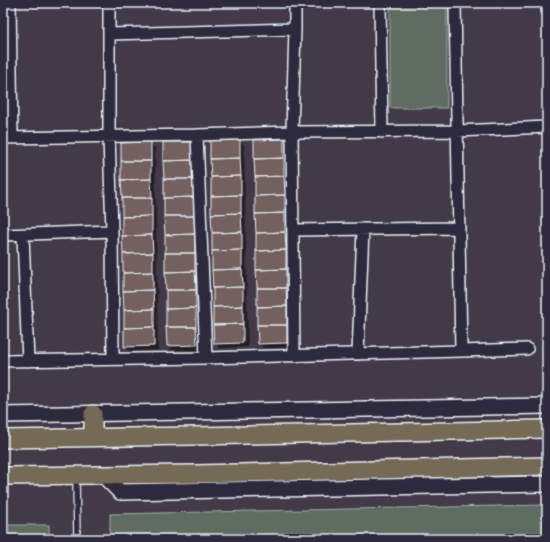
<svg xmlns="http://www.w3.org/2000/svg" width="550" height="542" font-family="'Playpen Sans',sans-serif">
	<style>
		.green { fill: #5e6c62; stroke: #a3aead }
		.shadow { fill: #0007 }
		.building { fill: #73615f; stroke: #e8f1f8 }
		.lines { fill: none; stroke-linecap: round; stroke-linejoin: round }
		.lane-casing { stroke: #e8f1f8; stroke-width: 8 }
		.street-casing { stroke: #e8f1f8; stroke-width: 14 }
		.secondary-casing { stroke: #e8f1f8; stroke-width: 18 }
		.primary-casing { stroke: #e8f1f8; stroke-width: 20 }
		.lane { stroke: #2f2a3d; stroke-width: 5.5 }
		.street { stroke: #2f2a3d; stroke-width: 11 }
		.secondary { stroke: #2f2a3d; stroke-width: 15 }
		.primary { stroke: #756a55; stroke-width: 17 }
	</style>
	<rect width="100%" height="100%" fill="#433a47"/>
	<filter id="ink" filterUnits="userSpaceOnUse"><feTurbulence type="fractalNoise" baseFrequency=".025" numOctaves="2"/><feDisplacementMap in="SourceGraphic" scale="8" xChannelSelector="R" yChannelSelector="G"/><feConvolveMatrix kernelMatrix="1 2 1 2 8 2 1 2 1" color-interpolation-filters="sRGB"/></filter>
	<g filter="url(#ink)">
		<path class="green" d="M390 3H447V108H390Z
			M545 505 546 539H110V514Z
			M3 525H49V539H3Z"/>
		<path class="shadow" d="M239 140 244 145 248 347 219 348 215 343Z
			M283 140 288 145 292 347 263 348 259 343Z
			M150 143 155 148 158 350 130 351 125 346Z
			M193 143 201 350H172L168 346Z"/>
		<path class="building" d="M240 139V158L210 159V140Z
			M284 139V158L254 159V140Z
			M151 142V161H121V143Z
			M163 142H193V160L163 161Z
			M240 158 241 176 211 177 210 159Z
			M284 158V176L255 177 254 159Z
			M193 160 194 179H164L163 161Z
			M121 161H151V179L121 180Z
			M241 176V195L211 196V177Z
			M284 176 285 195 255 196V177Z
			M151 179 152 198H122L121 180Z
			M164 179H194V197L164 198Z
			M241 195V213L211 214V196Z
			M285 195V213L255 214V196Z
			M194 197V216H164V198Z
			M122 198H152V216L122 217Z
			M241 213 242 232 212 233 211 214Z
			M285 213V232L256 233 255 214Z
			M152 216V235L122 236V217Z
			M164 216H194L195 234 165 235Z
			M242 232V250L212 251V233Z
			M285 232 286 250 256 251V233Z
			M195 234V253H165V235Z
			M152 235 153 253 123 254 122 236Z
			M242 250V269L212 270V251Z
			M286 250V269L256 270V251Z
			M153 253V272L123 273V254Z
			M165 253H195V271L165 272Z
			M242 269 243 287 213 288 212 270Z
			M286 269V288H257L256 270Z
			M195 271 196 290H166L165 272Z
			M153 272V290L123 291V273Z
			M243 287V306L213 307V288Z
			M257 288H286L287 306 257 307Z
			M153 290 154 309 124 310 123 291Z
			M166 290H196V308L166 309Z
			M243 306V324L213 325V307Z
			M287 306V325H257V307Z
			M196 308V327H166V309Z
			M154 309V327L124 328V310Z
			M243 324V343L214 344 213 325Z
			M257 325H287V343L258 344Z
			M154 327V346L124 347V328Z
			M166 327H196L197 345 167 346Z"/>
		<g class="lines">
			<defs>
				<path id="lane" d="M76 478 77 539"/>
				<path id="street" d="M10 3 12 138
					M109 3V137L112 231 113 359
					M380 3 382 132
					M455 3 461 351
					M547 3V10
					M109 34 295 29
					M197 135 206 358
					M3 138 197 135 292 132 457 131 547 127
					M293 230 458 228
					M3 235 112 231
					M23 235 28 361
					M358 354 363 229
					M294 356 292 132 295 29V3
					M3 361 206 358 461 351 527 349"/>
				<path id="secondary" d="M3 415 547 406
					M103 475 120 492 547 484"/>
				<path id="primary" d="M93 414V438
					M3 439 193 436 547 429
					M3 476 194 474 547 466"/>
			</defs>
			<use href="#lane" class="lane-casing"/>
			<use href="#street" class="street-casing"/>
			<use href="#secondary" class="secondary-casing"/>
			<use href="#primary" class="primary-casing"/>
			<use href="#lane" class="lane"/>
			<use href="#street" class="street"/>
			<use href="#secondary" class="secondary"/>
			<use href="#primary" class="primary"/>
		</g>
	</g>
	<rect width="550" height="542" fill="none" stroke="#2f2a3d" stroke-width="16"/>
	<rect x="8" y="8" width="534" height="526" fill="none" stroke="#e8f1f8" stroke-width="1.5" filter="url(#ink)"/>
</svg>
